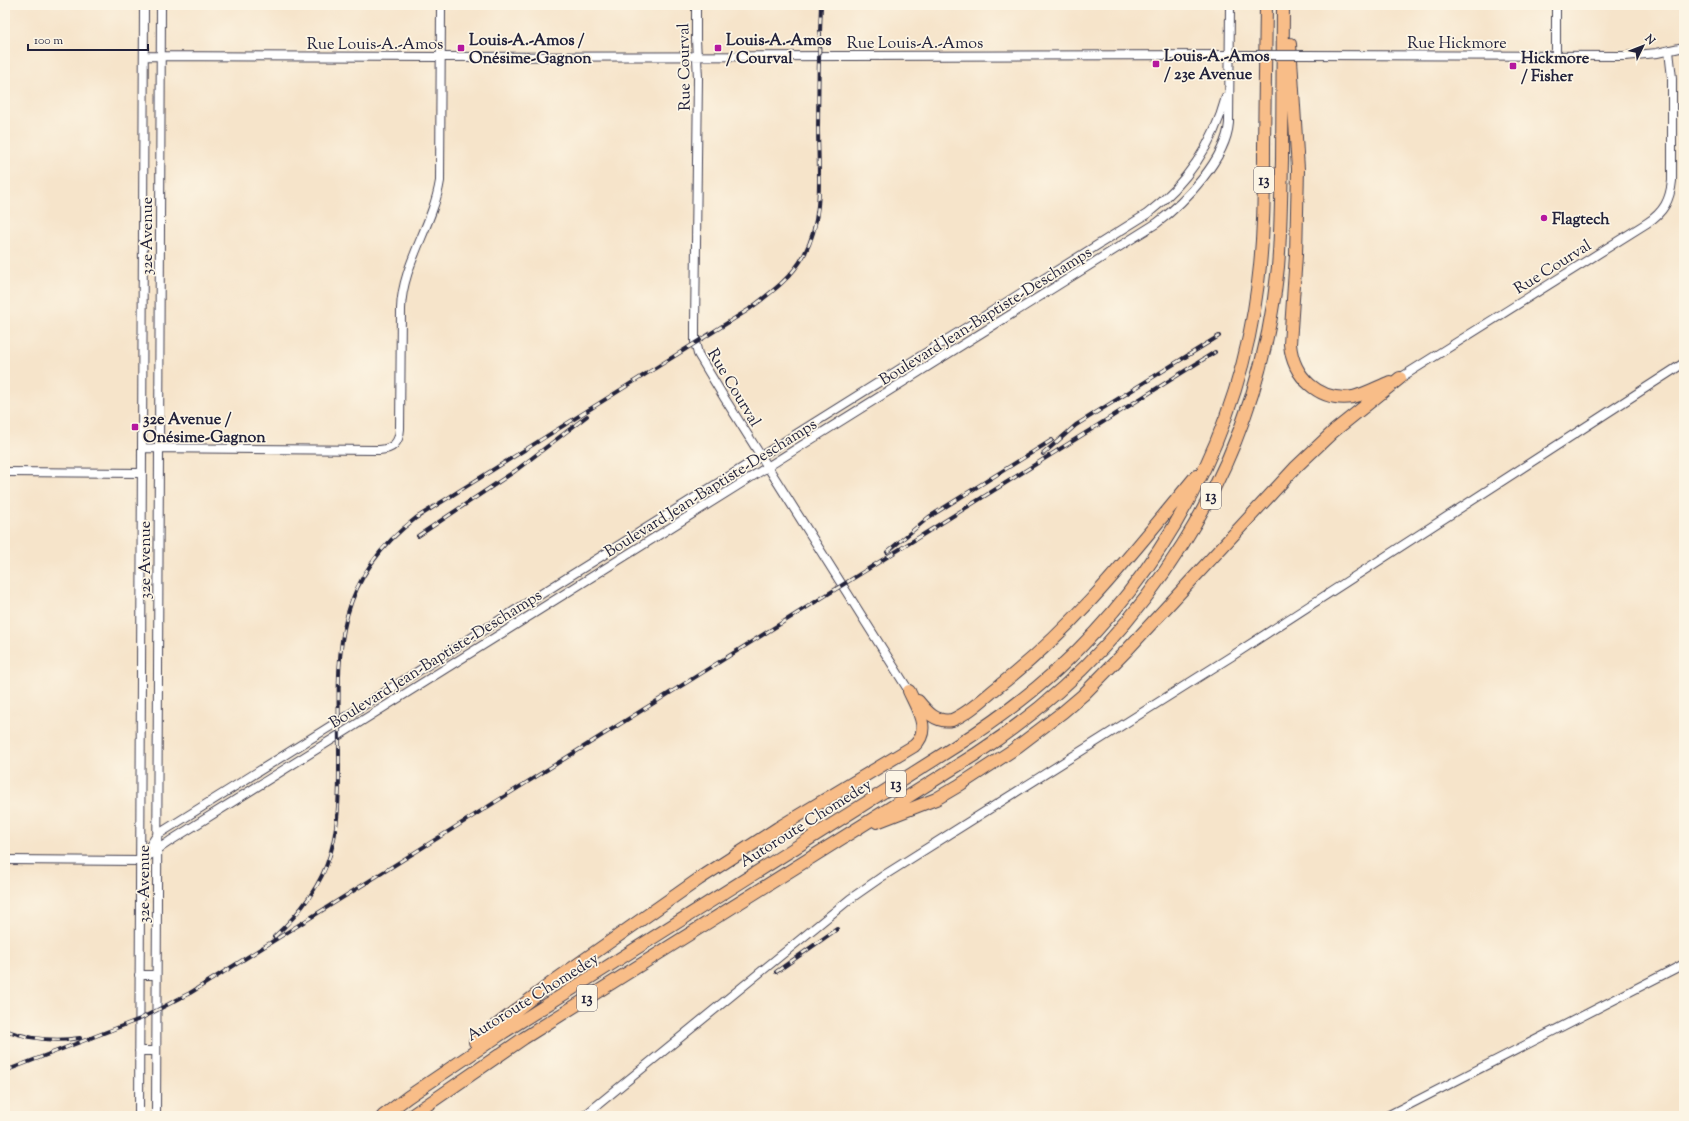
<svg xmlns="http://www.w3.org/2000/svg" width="1689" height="1121" font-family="'Sorts Mill Goudy',serif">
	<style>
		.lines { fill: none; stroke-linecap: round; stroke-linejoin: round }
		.minor-casing { stroke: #423f50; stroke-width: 10 }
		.highway-casing { stroke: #423f50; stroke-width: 14 }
		.minor { stroke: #fff; stroke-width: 8 }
		.highway { stroke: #f8bd88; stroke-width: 12 }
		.rail-casing { stroke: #22223b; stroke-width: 4 }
		.rail { stroke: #fcf5e5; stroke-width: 2.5; stroke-dasharray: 8; stroke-linecap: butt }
		.minor-bridge-casing { stroke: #423f50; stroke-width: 10; stroke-linecap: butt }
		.minor-bridge { stroke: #fff; stroke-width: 8 }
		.poi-dot { fill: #b5179e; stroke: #fcf5e5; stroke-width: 1.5 }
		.labels { text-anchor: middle; stroke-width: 3.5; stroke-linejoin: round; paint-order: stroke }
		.shield { fill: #fcf5e5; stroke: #63616e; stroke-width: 1 }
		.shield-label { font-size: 15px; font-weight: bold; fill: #22223b }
		.poi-label { font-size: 16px; font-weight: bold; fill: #22223b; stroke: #fcf5e5; text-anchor: start }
		.street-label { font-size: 16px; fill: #22223b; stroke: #fcf5e5 }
	</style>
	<rect width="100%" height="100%" fill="#fcf5e5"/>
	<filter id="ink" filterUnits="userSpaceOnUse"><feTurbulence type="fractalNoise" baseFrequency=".025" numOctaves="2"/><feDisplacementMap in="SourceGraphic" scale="8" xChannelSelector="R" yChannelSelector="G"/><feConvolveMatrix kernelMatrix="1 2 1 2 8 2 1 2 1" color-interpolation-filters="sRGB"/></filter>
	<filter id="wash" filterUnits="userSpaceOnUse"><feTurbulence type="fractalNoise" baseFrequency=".012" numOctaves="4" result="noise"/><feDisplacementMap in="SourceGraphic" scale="16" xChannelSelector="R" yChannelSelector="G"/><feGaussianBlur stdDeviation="0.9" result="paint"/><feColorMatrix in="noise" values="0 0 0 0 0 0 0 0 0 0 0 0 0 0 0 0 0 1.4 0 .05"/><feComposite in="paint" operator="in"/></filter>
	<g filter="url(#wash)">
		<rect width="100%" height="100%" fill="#f6e4ca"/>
	</g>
	<g filter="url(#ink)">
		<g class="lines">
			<defs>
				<path id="minor" d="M696 5V39L698 78 695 326V342L698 354 725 399 909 691
					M1302 55 1625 56 1657 53 1684 47
					M144 56 441 57 1254 55
					M1556 56V5
					M1400 378 1647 223C1664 212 1670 200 1672 181V78L1669 51
					M142 448 379 450C393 449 399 443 400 429L401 309C402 265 433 225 440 181L441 5
					M5 472 142 473
					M143 857 157 835 165 830 1147 214C1186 184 1213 145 1226 97
					M5 860 141 861 170 841 1157 223C1185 202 1226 159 1229 123L1230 5
					M139 975H156
					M139 1051H156
					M139 1116 144 5
					M156 1116 161 5
					M584 1116 850 899 883 876 1232 656 1684 363
					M1387 1116 1684 964"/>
				<path id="highway" d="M1290 44 1298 169 1296 255 1290 344C1293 377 1319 402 1353 397 1365 394 1378 387 1390 382
					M918 701C927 712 936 723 952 720 969 713 984 698 999 686 1076 626 1134 551 1196 476
					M877 822 936 799 958 786 1013 750 1063 712 1083 695 1127 650 1296 467 1334 431 1400 378
					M475 1042 554 981 699 879 778 828 914 746C932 730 917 709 909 691
					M383 1116 408 1097 504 1032 956 746C992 723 1026 698 1058 669 1167 569 1240 430 1258 283 1264 237 1264 192 1264 146 1265 99 1265 52 1266 5
					M411 1116 524 1038 976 754C1144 645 1258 467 1278 267 1281 231 1281 195 1282 160 1282 108 1283 57 1283 5"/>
			</defs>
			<use href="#minor" class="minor-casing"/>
			<use href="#highway" class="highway-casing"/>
			<use href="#minor" class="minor"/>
			<use href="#highway" class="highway"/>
			<defs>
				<path id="rail" d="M1043 454 1076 425 1219 336
					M418 536 515 471 587 416
					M887 552 929 517 1052 440
					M274 937C299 914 320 888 330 855 338 828 339 800 339 771 340 668 324 588 416 518L748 310C768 295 792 278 804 255 825 217 818 169 818 127 818 86 819 46 821 5
					M776 972 837 929
					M5 1030C29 1039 55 1042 80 1038
					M5 1071 140 1019 190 993 1215 352"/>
			</defs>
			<use href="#rail" class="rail-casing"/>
			<use href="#rail" class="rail"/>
			<defs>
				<path id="minor-bridge" d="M1254 55H1302"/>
			</defs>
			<use href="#minor-bridge" class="minor-bridge-casing"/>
			<use href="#minor-bridge" class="minor-bridge"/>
		</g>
	</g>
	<g class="poi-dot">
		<rect x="457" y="44" width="8" height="8" rx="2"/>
		<rect x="714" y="44" width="8" height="8" rx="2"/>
		<rect x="1152" y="60" width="8" height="8" rx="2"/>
		<rect x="1509" y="62" width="8" height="8" rx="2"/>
		<circle cx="1544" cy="218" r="4"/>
		<rect x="131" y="423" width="8" height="8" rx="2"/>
	</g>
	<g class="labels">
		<g class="shield">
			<rect x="1254" y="167" width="20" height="26" rx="3"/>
			<rect x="1201" y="483" width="20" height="26" rx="3"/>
			<rect x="886" y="771" width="20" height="26" rx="3"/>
			<rect x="577" y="985" width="20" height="26" rx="3"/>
		</g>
		<g class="shield-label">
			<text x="1264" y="185">13</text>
			<text x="1211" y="501">13</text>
			<text x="896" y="789">13</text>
			<text x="587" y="1003">13</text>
		</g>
		<g class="poi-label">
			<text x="469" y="45">Louis-A.-Amos /<tspan x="469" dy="18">Onésime-Gagnon</tspan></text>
			<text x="726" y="45">Louis-A.-Amos<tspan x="726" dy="18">/ Courval</tspan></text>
			<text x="1164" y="61">Louis-A.-Amos<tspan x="1164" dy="18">/ 23e Avenue</tspan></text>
			<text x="1521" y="63">Hickmore<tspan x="1521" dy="18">/ Fisher</tspan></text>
			<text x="1552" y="224">Flagtech</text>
			<text x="143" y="424">32e Avenue /<tspan x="143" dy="18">Onésime-Gagnon</tspan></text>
		</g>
		<g class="street-label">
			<text x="915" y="48">Rue Louis-A.-Amos</text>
			<text x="1457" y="48">Rue Hickmore</text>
			<text x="375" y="49">Rue Louis-A.-Amos</text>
			<text transform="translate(683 67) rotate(-91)" y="6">Rue Courval</text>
			<text transform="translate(146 236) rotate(-90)" y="6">32e Avenue</text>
			<text transform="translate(1552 266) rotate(-32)" y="6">Rue Courval</text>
			<text transform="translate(985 315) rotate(-32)" y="6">Boulevard Jean-Baptiste-Deschamps</text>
			<text transform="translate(735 387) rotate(59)" y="6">Rue Courval</text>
			<text transform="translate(710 487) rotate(-32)" y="6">Boulevard Jean-Baptiste-Deschamps</text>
			<text transform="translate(144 560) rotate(-90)" y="6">32e Avenue</text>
			<text transform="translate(435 658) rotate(-32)" y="6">Boulevard Jean-Baptiste-Deschamps</text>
			<text transform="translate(805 822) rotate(-32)" y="6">Autoroute Chomedey</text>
			<text transform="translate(143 884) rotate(-90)" y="6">32e Avenue</text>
			<text transform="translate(532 996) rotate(-32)" y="6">Autoroute Chomedey</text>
		</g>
	</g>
	<rect width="1689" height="1121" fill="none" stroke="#fcf5e5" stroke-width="20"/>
	<g transform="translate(1643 46) rotate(47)" stroke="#fcf5e5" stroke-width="3" paint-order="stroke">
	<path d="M0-3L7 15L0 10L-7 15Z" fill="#22223b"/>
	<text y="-6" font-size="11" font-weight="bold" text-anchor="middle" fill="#22223b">N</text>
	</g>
	<path d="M28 44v6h120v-6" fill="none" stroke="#22223b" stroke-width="2"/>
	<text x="34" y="44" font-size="12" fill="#22223b" stroke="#fcf5e5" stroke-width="3" paint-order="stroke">100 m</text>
</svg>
